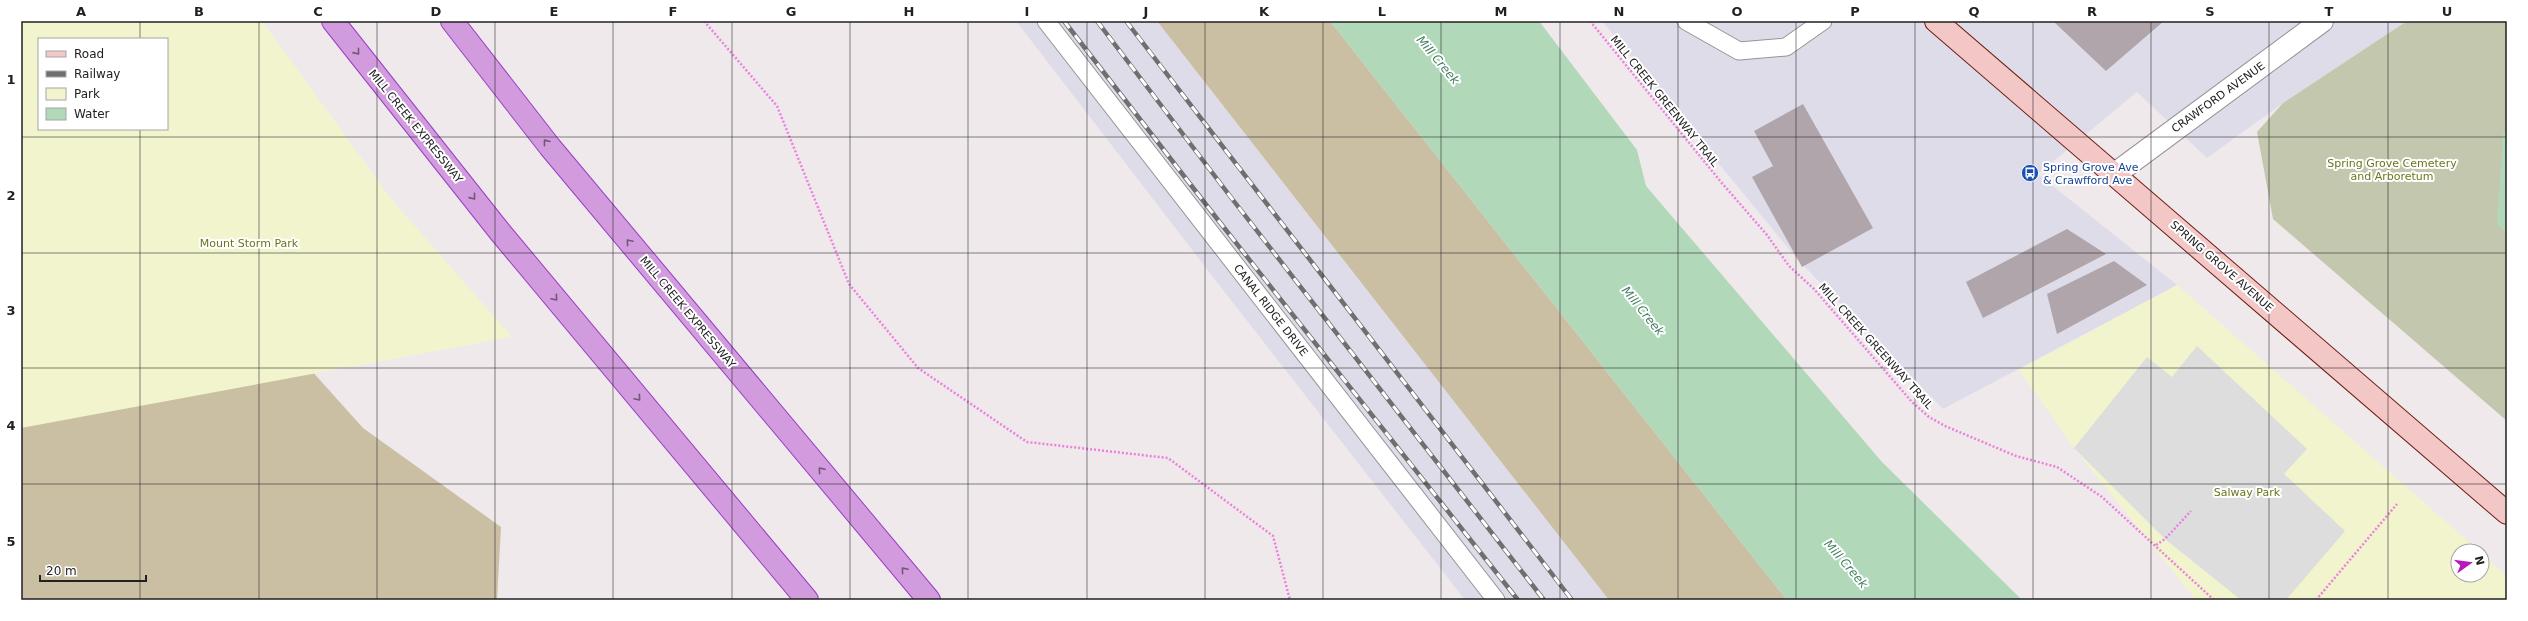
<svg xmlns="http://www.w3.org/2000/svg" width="2528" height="621" font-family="'DejaVu Sans',sans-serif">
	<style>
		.industrial { fill: #dfdce9 }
		.forest { fill: #cabfa3 }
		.cemetery { fill: #c3c7ad }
		.park { fill: #f1f4cd; fill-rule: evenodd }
		.parking { fill: #ddd }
		.water { fill: #b0d8b9 }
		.building { fill: #afa5aa }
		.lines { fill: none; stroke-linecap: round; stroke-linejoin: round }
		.service-casing { stroke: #959595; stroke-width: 19 }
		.minor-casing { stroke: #959595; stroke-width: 24 }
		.secondary-casing { stroke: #6e1d13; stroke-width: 24 }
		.motorway-casing { stroke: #983ec6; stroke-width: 24 }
		.path { stroke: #ea81df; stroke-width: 2.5; stroke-dasharray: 2 2; stroke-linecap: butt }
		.service { stroke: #fff; stroke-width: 17 }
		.minor { stroke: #fff; stroke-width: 22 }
		.secondary { stroke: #f3c7c5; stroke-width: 22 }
		.motorway { stroke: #d19bdd; stroke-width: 22 }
		.rail-casing { stroke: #6f6f6f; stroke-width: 4.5 }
		.rail { stroke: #fff; stroke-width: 3; stroke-dasharray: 9; stroke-linecap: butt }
		.oneway { stroke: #705876 }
		.grid { fill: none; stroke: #212121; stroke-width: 1; stroke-opacity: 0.55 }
		.labels { text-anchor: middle; stroke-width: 4; stroke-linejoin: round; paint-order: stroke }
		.street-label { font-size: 11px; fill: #212121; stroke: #fff }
		.park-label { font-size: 11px; fill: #6d751a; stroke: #fff }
		.transit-label { font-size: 11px; fill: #164399; stroke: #fff; text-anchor: start }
		.water-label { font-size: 12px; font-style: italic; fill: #468164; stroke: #fff }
		.neatline { fill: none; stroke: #212121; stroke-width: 1.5 }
		.grid-label { font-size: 13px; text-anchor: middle; font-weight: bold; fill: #212121 }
	</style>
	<rect width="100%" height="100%" fill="#f0e9ec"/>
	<path class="industrial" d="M1016 21H1157L1609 600H1465L1223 290Z
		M1602 21H2407L2283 103 2207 158 2137 92 2038 174 2177 285 1943 409 1797 259Z"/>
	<path class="forest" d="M1157 21H1330L1787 600H1609Z
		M21 45 39 129H95L363 428 501 527 497 600H21Z"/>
	<path class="cemetery" d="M2407 21H2507V421L2273 219 2257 132 2283 103Z"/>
	<path class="park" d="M21 21H262L392 200 512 337 21 428ZM39 39H167V129H39Z
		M2177 285 2479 551H2458V575H2482V554L2507 576V600H2196L2074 448 2019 370Z"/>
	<path class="parking" d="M2197 346 2307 449 2284 474 2345 531 2286 600H2241L2165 539 2074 448 2147 357 2172 377Z"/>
	<path class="water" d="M1330 21H1539L1637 150 1646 186 1882 462 2022 600H1787Z
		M2507 131V234L2497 224 2503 133Z"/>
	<path class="building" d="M2053 21H2164L2106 71Z
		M1803 104 1873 228 1802 267 1752 177 1773 166 1754 131Z
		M2067 229 2106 254 1983 318 1966 282Z
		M2114 261 2147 285 2057 334 2047 294Z"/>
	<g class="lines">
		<defs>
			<path id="service" d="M1046 21 1496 600
				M1686 21 1739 51 1786 47 1823 21"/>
			<path id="minor" d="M2115 174 2322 21"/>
			<path id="secondary" d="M1936 21 2507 513"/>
			<path id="motorway" d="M333 21 500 232 807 600
				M452 21 550 147 929 600"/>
		</defs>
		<use href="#service" class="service-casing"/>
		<use href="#minor" class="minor-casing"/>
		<use href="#secondary" class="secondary-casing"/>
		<use href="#motorway" class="motorway-casing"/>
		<path class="path" d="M704 21 777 106 849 284 918 368 1027 442 1168 458 1273 536 1290 600
			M1590 21 1721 182 1767 235 1789 266 1814 289 1912 402 1929 417 1945 426 2016 456 2057 467 2102 497 2214 600
			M2156 545 2165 539 2191 511
			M2316 600 2397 504"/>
		<use href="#service" class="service"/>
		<use href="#minor" class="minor"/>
		<use href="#secondary" class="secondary"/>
		<use href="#motorway" class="motorway"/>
		<defs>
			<path id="rail" d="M1064 21 1218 220 1518 600
				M1097 21 1233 200 1544 600
				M1126 21 1572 600"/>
		</defs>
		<use href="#rail" class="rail-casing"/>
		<use href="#rail" class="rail"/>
	</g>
	<defs><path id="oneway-chevron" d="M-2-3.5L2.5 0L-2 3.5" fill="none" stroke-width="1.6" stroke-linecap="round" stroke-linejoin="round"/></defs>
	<g class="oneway">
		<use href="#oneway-chevron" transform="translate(357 52) rotate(51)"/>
		<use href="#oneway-chevron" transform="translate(546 142) rotate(-128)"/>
		<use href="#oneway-chevron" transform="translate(473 197) rotate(51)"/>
		<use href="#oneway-chevron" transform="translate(629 242) rotate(-130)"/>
		<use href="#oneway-chevron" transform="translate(555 298) rotate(50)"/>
		<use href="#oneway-chevron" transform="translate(638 398) rotate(50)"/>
		<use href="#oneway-chevron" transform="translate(821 470) rotate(-130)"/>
		<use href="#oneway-chevron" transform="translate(904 570) rotate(-130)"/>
	</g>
	<path class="grid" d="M140 21V39M259 21V600M377 21V600M495 21V600M613 21V600M732 21V600M850 21V600M968 21V600M1087 21V600M1205 21V600M1323 21V600M1441 21V600M1560 21V600M1678 21V600M1796 21V600M1915 21V600M2033 21V600M2151 21V600M2269 21V600M2388 21V600M140 129V600M21 137H2507M21 253H2507M21 368H2507M21 484H2507"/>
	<defs>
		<symbol id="bus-disc" viewBox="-11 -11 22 22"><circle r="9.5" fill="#1a4fb4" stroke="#fff"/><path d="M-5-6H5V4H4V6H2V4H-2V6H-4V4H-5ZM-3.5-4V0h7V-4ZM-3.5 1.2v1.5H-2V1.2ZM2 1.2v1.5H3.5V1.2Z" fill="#fff"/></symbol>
	</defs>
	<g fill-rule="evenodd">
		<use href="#bus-disc" x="2020" y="163" width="20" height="20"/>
	</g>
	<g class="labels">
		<g class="street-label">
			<text transform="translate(2218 97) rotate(-36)" y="4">CRAWFORD AVENUE</text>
			<text transform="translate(1665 101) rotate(51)" y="4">MILL CREEK GREENWAY TRAIL</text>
			<text transform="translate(416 126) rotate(51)" y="4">MILL CREEK EXPRESSWAY</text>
			<text transform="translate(2222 266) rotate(41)" y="4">SPRING GROVE AVENUE</text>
			<text transform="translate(1271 310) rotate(52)" y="4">CANAL RIDGE DRIVE</text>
			<text transform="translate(688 312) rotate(50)" y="4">MILL CREEK EXPRESSWAY</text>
			<text transform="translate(1876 346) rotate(48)" y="4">MILL CREEK GREENWAY TRAIL</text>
		</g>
		<g class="park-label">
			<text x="2392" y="167">Spring Grove Cemetery<tspan x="2392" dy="13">and Arboretum</tspan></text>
			<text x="249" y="247">Mount Storm Park</text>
			<text x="2247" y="496">Salway Park</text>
		</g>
		<g class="transit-label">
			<text x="2043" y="171">Spring Grove Ave<tspan x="2043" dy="13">&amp; Crawfford Ave</tspan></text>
		</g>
		<g class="water-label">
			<text transform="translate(1438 60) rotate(50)" y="4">Mill Creek</text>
			<text transform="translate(1643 311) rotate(51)" y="4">Mill Creek</text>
			<text transform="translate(1846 564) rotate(49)" y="4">Mill Creek</text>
		</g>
	</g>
	<rect width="2528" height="621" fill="none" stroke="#ffffff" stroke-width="44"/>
	<rect x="38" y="38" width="130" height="92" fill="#ffffff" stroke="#a6a6a6"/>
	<rect x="46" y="51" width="20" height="6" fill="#f3c7c5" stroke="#a6a6a6"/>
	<text x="74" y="58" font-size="12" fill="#212121">Road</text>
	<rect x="46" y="71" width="20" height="6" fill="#6f6f6f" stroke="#a6a6a6"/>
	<text x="74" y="78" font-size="12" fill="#212121">Railway</text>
	<rect x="46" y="88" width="20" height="12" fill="#f1f4cd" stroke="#a6a6a6"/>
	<text x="74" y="98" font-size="12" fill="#212121">Park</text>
	<rect x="46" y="108" width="20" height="12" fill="#b0d8b9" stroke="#a6a6a6"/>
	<text x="74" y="118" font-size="12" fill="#212121">Water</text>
	<g transform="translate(2470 563) rotate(76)"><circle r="19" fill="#ffffff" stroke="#a6a6a6"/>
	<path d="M0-3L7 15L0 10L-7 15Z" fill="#ba19ba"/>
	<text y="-6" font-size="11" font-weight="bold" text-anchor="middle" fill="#212121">N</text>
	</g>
	<path d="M40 575v6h106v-6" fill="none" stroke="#212121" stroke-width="2"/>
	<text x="46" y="575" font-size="12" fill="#212121" stroke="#ffffff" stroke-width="3" paint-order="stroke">20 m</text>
	<rect x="22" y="22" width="2484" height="577" class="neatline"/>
	<g class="grid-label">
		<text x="81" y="16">A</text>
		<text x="199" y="16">B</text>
		<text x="318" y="16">C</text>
		<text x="436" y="16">D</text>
		<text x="554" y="16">E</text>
		<text x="673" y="16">F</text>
		<text x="791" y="16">G</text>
		<text x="909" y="16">H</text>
		<text x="1027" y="16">I</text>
		<text x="1146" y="16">J</text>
		<text x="1264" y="16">K</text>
		<text x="1382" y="16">L</text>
		<text x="1501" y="16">M</text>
		<text x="1619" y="16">N</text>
		<text x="1737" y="16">O</text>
		<text x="1855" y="16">P</text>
		<text x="1974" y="16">Q</text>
		<text x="2092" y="16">R</text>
		<text x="2210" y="16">S</text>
		<text x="2329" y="16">T</text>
		<text x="2447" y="16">U</text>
		<text x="11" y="84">1</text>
		<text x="11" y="200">2</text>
		<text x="11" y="315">3</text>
		<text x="11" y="430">4</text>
		<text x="11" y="546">5</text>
	</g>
</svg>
